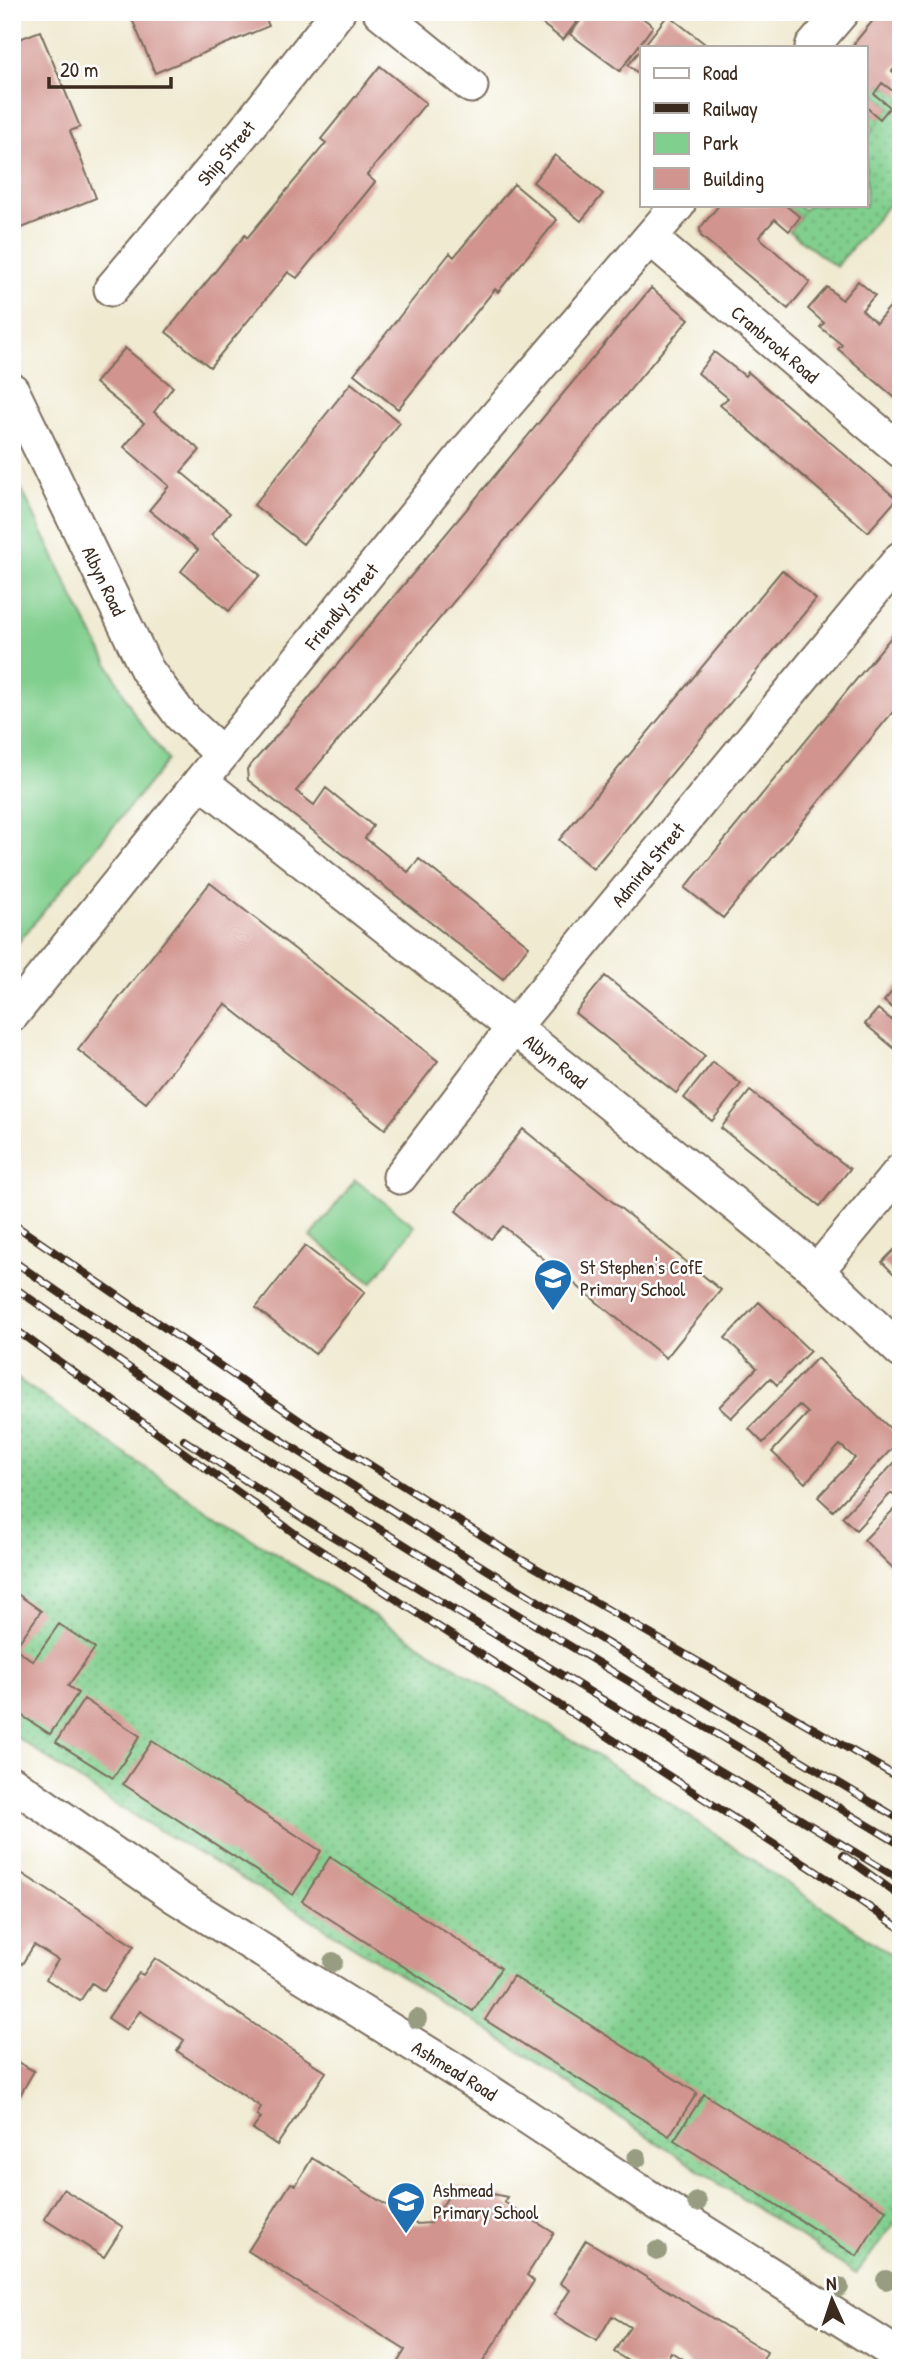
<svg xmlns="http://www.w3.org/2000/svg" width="913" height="2380" font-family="'Patrick Hand',sans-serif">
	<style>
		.park { fill: #81cf8e; stroke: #5e7c56; stroke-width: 2 }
		.garden { fill: url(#garden-dots); stroke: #5e7c56; stroke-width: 2 }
		.building { fill: #d1948e }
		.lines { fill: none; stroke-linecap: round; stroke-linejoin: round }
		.street-casing { stroke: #7a6d5d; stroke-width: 37 }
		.street { stroke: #fff; stroke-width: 33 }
		.rail-casing { stroke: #3b2a1e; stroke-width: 8 }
		.rail { stroke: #fff; stroke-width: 5; stroke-dasharray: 16; stroke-linecap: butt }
		.tree { fill: #989c81 }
		.labels { text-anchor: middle; stroke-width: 5; stroke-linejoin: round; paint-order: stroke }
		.street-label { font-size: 19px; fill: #3b2a1e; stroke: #fff }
		.poi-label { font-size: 19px; fill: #3b2a1e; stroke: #fff; text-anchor: start }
	</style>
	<defs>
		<pattern id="garden-dots" width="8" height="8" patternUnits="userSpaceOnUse" patternTransform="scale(1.75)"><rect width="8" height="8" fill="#81cf8e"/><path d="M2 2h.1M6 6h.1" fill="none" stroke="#6ba873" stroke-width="1.8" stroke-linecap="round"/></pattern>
	</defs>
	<rect width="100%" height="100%" fill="#fff"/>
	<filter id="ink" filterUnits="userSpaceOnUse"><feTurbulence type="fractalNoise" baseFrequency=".0143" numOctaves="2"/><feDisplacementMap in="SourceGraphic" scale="14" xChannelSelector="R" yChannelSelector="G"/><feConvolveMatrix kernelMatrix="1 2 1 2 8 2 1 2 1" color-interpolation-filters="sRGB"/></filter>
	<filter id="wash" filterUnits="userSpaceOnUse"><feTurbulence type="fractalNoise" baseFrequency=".00686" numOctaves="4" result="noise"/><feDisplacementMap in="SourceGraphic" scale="28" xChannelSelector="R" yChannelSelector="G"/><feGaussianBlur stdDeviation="1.57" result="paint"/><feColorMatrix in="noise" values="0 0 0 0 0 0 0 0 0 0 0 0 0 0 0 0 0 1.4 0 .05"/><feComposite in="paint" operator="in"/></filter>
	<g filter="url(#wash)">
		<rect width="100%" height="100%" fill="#f0ead1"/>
		<path class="park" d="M12 469 73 597 135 715 168 760 12 950Z
			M355 1180 415 1226 372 1283 311 1237Z"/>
		<path class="garden" d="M882 83 901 96V190L836 267 789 231 800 217 785 205H797L804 210 808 205H866V138L874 128 866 121V107L880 119 890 107 874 94Z
			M12 1375 204 1509 640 1783 901 1961V2215L856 2274 487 2030 304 1915 114 1804 12 1734Z"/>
		<g id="blocks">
			<path class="building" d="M129 12H263L269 26 155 73Z
				M527 12H584L563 40Z
				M587 12H635L653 26 620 71 570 34Z
				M880 12H901V61L892 71 901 78V97L882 83 874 94 890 107 880 119 866 107V47H851Z
				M668 15 709 47H643Z
				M40 31 80 127 70 131 96 198 12 232V42Z
				M642 48V76L628 65Z
				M380 66 426 103 367 175 375 182 297 278 288 272 210 367 166 332 226 258 245 235 247 238 326 143 321 139Z
				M555 155 603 194 581 221 533 182Z
				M514 184 557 220 498 292 495 289 398 409 354 374 450 253 454 257Z
				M719 205H785L800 217 789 231 775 219 759 237 810 282 788 309 701 236 700 228Z
				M858 281 875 295 862 310 876 323 894 302 901 308V403L838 349 842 345 820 327 824 323 808 309 827 287 842 300Z
				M651 288 689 319 296 791 314 805 326 788 373 826 365 838 408 872 419 859 529 946 503 979 248 780 247 769 296 714Z
				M125 348 173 387 154 412 200 450 181 472 230 513 211 535 260 575 229 611 181 571 198 550 149 510 169 486 124 447 144 423 95 383Z
				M714 352 745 376 748 372 897 499 868 532 720 405 728 398 698 373Z
				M351 383 400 423 303 544 254 505Z
				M782 570 816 599 593 869 559 840Z
				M901 625V702L723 918 685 888Z
				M210 883 438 1061 385 1129 225 1004 146 1103 78 1050Z
				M605 976 705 1056 676 1093 575 1013Z
				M901 981V1015L884 1001Z
				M878 1009 899 1026 901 1024V1054L865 1024Z
				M713 1062 741 1084 712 1121 684 1098Z
				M750 1091 850 1169 820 1206 721 1128Z
				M523 1129 721 1290 666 1358 503 1226 491 1239 456 1211Z
				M901 1243V1281L882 1262Z
				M305 1246 365 1292 315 1354 256 1308Z
				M759 1302 810 1351 777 1385 770 1378 731 1418 719 1407 757 1368 725 1338Z
				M817 1358 901 1439 833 1511 818 1497 855 1458 840 1445 805 1483 772 1452 808 1413 799 1405 763 1443 749 1429Z
				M901 1456V1567L896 1571 864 1540 901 1502 891 1493 856 1530 842 1517Z
				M12 1590 41 1611 15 1648 33 1661 59 1624 95 1648 68 1686 78 1693 50 1734 12 1709Z
				M84 1699 140 1736 113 1778 56 1742Z
				M152 1741 321 1851 293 1895 123 1784Z
				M330 1857 501 1968 473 2011 302 1901Z
				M12 1867 134 1946 104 1991 92 1983 80 2001 46 1979 58 1960 34 1945 22 1964 12 1957Z
				M155 1958 326 2072 277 2145 253 2129 261 2118 257 2115 261 2107 177 2051 184 2040 140 2011 126 2030 108 2018 139 1973 143 1975Z
				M513 1976 697 2093 669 2136 485 2020Z
				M12 2059 34 2071 19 2097 12 2093Z
				M704 2094 886 2210 857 2256 674 2140Z
				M312 2158 416 2224 431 2223 455 2186 507 2197 504 2202 554 2233 527 2275 534 2281 479 2368H394L405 2350 248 2251 291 2183 296 2185Z
				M63 2189 123 2227 104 2257 44 2219Z
				M586 2240 767 2352 759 2368H687L690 2364 671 2352 662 2368H639L614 2352 630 2327 612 2316 597 2341 554 2315 570 2290 560 2283Z"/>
		</g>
	</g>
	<g filter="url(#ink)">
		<use href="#blocks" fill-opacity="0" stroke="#7a6d5d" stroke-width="2"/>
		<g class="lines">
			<defs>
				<g id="street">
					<path d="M380 12 471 86"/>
					<path d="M812 47 842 12"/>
					<path id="s1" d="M650 238 901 451"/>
					<path id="s2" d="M111 289 243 133 338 12"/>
					<path id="s3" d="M12 390 147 670 181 716 221 753"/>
					<path id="s4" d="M201 781 604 1099 817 1271 901 1351"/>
					<path id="s5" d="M12 1015 469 448 678 205"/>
					<path id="s6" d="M400 1177 513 1028 901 558"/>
					<path d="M817 1271 901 1170"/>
					<path id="s7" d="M12 1783 176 1897 482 2087 656 2202 901 2357"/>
				</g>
			</defs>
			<use href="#street" class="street-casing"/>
			<use href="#street" class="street"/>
			<defs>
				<path id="rail" d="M12 1223 305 1424 505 1550 901 1779
					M12 1260C299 1460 600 1640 901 1820
					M12 1286 194 1413 482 1593 901 1845
					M12 1327 297 1535 834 1883 901 1929
					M184 1440 304 1519 901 1880
					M843 1855 901 1897"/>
			</defs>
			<use href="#rail" class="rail-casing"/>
			<use href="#rail" class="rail"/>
		</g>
		<g class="tree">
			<circle cx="333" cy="1962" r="10"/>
			<circle cx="417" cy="2019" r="10"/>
			<circle cx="637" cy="2158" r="10"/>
			<circle cx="697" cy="2202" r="10"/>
			<circle cx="657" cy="2251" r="10"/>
			<circle cx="886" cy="2280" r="10"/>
			<circle cx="839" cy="2287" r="10"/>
		</g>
	</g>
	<defs>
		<symbol id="school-pin" viewBox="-11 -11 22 30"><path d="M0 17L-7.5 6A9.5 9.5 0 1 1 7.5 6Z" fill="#1f6fb2" stroke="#fff"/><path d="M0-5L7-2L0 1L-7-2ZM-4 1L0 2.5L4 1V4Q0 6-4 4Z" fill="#fff"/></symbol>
	</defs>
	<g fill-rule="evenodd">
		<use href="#school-pin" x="531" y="1256" width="44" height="60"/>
		<use href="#school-pin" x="384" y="2179" width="44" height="60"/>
	</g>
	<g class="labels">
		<g class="street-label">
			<text dy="7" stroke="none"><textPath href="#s2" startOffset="178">Ship Street</textPath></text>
			<text dy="7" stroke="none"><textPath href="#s1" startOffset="164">Cranbrook Road</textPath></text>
			<text dy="7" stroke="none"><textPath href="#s3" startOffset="212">Albyn Road</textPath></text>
			<text dy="7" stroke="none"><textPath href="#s5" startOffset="525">Friendly Street</textPath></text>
			<text dy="7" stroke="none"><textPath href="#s6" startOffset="399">Admiral Street</textPath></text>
			<text dy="7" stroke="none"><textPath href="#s4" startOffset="452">Albyn Road</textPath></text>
			<text dy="7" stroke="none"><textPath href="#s7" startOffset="528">Ashmead Road</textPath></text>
		</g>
		<g class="poi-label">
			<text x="580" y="1274">St Stephen's CofE<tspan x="580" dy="22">Primary School</tspan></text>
			<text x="433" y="2197">Ashmead<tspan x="433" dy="22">Primary School</tspan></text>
		</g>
	</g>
	<rect width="913" height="2380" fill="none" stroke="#fff" stroke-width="42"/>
	<rect x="640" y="46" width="228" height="161" fill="#ffffff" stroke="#b1aaa5" stroke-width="2"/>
	<rect x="654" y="68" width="35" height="10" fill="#ffffff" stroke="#b1aaa5" stroke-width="2"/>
	<text x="703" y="80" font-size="21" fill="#3b2a1e">Road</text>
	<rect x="654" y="103" width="35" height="10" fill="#3b2a1e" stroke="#b1aaa5" stroke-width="2"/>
	<text x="703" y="116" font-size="21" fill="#3b2a1e">Railway</text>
	<rect x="654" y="133" width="35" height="21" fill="#81cf8e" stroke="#b1aaa5" stroke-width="2"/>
	<text x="703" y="150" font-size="21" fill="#3b2a1e">Park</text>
	<rect x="654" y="168" width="35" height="21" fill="#d1948e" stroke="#b1aaa5" stroke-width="2"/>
	<text x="703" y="186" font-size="21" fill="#3b2a1e">Building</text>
	<g transform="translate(832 2300) rotate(357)" stroke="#ffffff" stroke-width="5" paint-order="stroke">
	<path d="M0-5L12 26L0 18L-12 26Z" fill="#3b2a1e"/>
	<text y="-10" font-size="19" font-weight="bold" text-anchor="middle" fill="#3b2a1e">N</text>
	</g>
	<path d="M49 77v10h122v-10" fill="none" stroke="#3b2a1e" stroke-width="3.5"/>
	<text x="60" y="77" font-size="21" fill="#3b2a1e" stroke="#ffffff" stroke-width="5" paint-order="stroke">20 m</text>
</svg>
